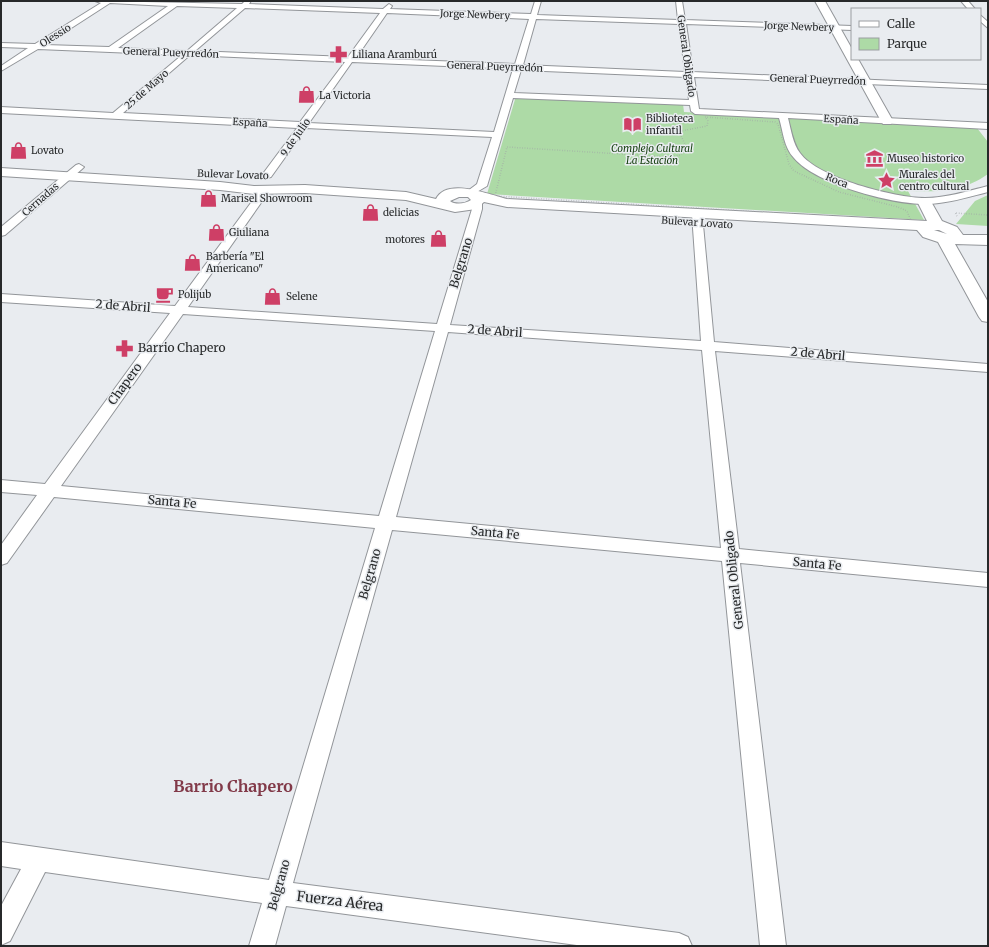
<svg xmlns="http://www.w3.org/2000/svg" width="989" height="947" font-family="Merriweather,serif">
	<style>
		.green { fill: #addaa6 }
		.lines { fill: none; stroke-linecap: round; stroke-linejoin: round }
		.street-casing { stroke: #929599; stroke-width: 2 }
		.secondary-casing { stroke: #929599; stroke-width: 2 }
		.path { stroke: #a0a3a6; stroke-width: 1.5; stroke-dasharray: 0.5 2; stroke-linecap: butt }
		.street { fill: #fff; fill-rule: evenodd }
		.secondary { fill: #fff; fill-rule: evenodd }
		.labels { text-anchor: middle; stroke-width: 3; stroke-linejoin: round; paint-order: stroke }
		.far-street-label { font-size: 10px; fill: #27292a; stroke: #e9ecf0 }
		.far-poi-label { font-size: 10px; fill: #27292a; stroke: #e9ecf0; text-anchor: start }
		.far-park-label { font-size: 10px; font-style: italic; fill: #184212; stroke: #e9ecf0 }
		.street-label { font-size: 12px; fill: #27292a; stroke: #e9ecf0 }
		.poi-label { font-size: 12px; fill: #27292a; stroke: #e9ecf0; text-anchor: start }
		.near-street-label { font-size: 14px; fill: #27292a; stroke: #e9ecf0 }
		.near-neighbourhood-label { font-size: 16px; font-weight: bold; fill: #823a49; stroke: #e9ecf0 }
	</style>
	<rect width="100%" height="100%" fill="#e9ecf0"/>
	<path class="green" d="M516 96 683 104 684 112 977 128 988 142V174C963 192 938 192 908 191L924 220 487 194Z
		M988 195V226L956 224 975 201Z"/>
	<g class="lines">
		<defs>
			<path id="street" d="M95 1 242 4 245 1H251L249 4 383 9 389 4 392 6 390 9 531 14 535 1H541L537 15 678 20 676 1H682L685 20 852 26V30L686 24 693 72 988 85V89L694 77 699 109 988 123V129L788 118C791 130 793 144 800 153 818 178 895 198 925 198 946 198 968 191 988 186V192C968 197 946 204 925 204 891 204 816 184 794 158 784 148 783 131 779 118L695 114 691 111 690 105 513 98 487 186 470 196 465 193 477 184 492 137 306 128 271 177 267 178 262 175 297 128 1 113V107L113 113 182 55 38 49 1 71V66L28 48 1 47V43L35 44 101 3ZM110 3 168 6 109 47 45 45ZM177 6 237 8 187 51 118 48ZM245 8 380 13 348 57 195 51ZM387 13 529 19 515 64 356 58ZM536 19 679 24 685 72 523 65ZM190 55 345 62 300 122 123 113ZM352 62 513 69 494 132 309 123ZM521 70 686 77 689 100 514 93Z
				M961 1H968L975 9H968Z
				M980 15 988 22V28L980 21Z
				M79 164 84 167 82 169 5 235 1 236V227L76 165Z
				M260 187 265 190 263 200 188 307 437 324 472 209V202L477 199 482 202V209L450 325 701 341 692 214 697 211 702 214 714 342 988 364V372L715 351 739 549 988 573V587L740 563 786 946H760L722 561 392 530 293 883 679 933 688 937 692 946H584L286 906 275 946H249L262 903 45 872 10 941 1 945V906L21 869 1 866V842L269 880 375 528 54 497 7 563 1 565V545L37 495 1 492V480L45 484 170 313 1 302V294L175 306 253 200 256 188ZM183 314 435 331 379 516 61 486ZM448 332 702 350 721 548 396 517Z"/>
			<path id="secondary" d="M815 1H825L852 49V59H858L893 121 891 124H883L881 121Z
				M1 168 220 182 254 186 305 185 406 192 436 199C447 177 490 195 507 199L927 221 917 201 919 198H929L942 221 957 227 963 235H988V245L955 244 988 302V322L982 321 979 317 938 242 923 237 917 230 507 207 484 202 476 209 455 212 406 200 305 193 254 194 220 190 1 176ZM459 197H468L471 200C465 204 455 205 450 201ZM934 230H939L947 234Z"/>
		</defs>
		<use href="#street" class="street-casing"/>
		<use href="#secondary" class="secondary-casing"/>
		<path class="path" d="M705 117 775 122 778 124 789 164 794 171 839 192 898 207 907 211 911 221 495 196 507 147 670 157 680 155 688 150 681 136V131L707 126 708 121Z
			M957 216 955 213 988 215"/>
		<use href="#street" class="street"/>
		<use href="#secondary" class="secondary"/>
	</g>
	<defs>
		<symbol id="pharmacy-bare" viewBox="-9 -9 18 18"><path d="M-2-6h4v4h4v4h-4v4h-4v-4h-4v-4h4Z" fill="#ce3f66" stroke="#e9ecf0" stroke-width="2.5" paint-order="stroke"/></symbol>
		<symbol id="shop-bare" viewBox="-9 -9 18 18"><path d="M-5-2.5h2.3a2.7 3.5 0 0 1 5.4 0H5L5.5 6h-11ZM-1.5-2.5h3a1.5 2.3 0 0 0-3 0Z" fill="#ce3f66" stroke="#e9ecf0" stroke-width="2.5" paint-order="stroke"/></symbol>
		<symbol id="library-bare" viewBox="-9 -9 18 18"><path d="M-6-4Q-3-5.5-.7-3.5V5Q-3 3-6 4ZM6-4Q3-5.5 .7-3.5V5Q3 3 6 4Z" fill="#ce3f66" stroke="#e9ecf0" stroke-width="2.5" paint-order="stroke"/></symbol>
		<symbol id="museum-bare" viewBox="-9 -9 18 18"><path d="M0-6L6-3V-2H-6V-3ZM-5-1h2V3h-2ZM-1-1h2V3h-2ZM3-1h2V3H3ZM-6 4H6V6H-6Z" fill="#ce3f66" stroke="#e9ecf0" stroke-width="2.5" paint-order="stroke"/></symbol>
		<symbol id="sight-bare" viewBox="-9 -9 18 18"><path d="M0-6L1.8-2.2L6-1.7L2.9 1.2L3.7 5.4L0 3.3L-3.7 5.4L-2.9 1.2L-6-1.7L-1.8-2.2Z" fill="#ce3f66" stroke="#e9ecf0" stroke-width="2.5" paint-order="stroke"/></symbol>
		<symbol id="cafe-bare" viewBox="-9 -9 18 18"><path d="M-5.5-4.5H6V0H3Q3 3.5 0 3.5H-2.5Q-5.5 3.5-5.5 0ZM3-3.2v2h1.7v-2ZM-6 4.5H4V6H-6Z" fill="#ce3f66" stroke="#e9ecf0" stroke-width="2.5" paint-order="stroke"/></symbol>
	</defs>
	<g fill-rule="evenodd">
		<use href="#pharmacy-bare" x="326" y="42" width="25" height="25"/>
		<use href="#shop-bare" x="294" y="82" width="25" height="25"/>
		<use href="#library-bare" x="620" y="112" width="25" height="25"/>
		<use href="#shop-bare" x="6" y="138" width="25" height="25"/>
		<use href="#museum-bare" x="862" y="146" width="25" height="25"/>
		<use href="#sight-bare" x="874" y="168" width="25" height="25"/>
		<use href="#shop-bare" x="196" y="186" width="25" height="25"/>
		<use href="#shop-bare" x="358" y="200" width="25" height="25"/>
		<use href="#shop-bare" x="204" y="220" width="25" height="25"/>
		<use href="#shop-bare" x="426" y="226" width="25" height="25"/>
		<use href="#shop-bare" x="180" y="250" width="25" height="25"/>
		<use href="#cafe-bare" x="152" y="282" width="25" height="25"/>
		<use href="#shop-bare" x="260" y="284" width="25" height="25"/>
		<use href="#pharmacy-bare" x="112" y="336" width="25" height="25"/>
	</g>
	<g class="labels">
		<g class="far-street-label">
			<text transform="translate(475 14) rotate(2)" y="4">Jorge Newbery</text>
			<text transform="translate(799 26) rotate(2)" y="4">Jorge Newbery</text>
			<text transform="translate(55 35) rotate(-32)" y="4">Olessio</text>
			<text transform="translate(171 52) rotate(2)" y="4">General Pueyrredón</text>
			<text transform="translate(687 56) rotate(82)" y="4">General Obligado</text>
			<text transform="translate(495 66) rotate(2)" y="4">General Pueyrredón</text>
			<text transform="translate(818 79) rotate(2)" y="4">General Pueyrredón</text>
			<text transform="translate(146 89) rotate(-41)" y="4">25 de Mayo</text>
			<text transform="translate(841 119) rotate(3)" y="4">España</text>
			<text transform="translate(250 122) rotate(3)" y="4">España</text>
			<text transform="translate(295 137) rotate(-55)" y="4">9 de Julio</text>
			<text transform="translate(233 174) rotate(2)" y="4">Bulevar Lovato</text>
			<text transform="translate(837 180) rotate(22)" y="4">Roca</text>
			<text transform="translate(40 199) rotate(-41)" y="4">Cernadas</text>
			<text transform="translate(697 222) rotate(4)" y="4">Bulevar Lovato</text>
		</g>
		<g class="far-poi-label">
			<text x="352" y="58">Liliana Aramburú</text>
			<text x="319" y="99">La Victoria</text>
			<text x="646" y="122">Biblioteca<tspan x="646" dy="12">infantil</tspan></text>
			<text x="31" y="154">Lovato</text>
			<text x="887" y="162">Museo historico</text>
			<text x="899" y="178">Murales del<tspan x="899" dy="12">centro cultural</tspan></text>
			<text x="221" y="202">Marisel Showroom</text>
			<text x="383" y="216">delicias</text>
			<text x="229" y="236">Giuliana</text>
			<text x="425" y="243" text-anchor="end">motores</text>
			<text x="206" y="260">Barbería "El<tspan x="206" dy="12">Americano"</tspan></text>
			<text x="178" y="298">Polijub</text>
			<text x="286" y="300">Selene</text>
		</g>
		<g class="far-park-label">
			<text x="652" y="152">Complejo Cultural<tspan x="652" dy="12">La Estación</tspan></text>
		</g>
		<g class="street-label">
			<text transform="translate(461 263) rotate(-73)" y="4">Belgrano</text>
			<text transform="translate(123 306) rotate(4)" y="4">2 de Abril</text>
			<text transform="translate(495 331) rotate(4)" y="4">2 de Abril</text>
			<text transform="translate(818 354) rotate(5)" y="4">2 de Abril</text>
			<text transform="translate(125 384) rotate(-54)" y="4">Chapero</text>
			<text transform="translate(172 502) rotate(5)" y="4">Santa Fe</text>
			<text transform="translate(495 533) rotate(5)" y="4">Santa Fe</text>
			<text transform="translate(817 564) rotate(5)" y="4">Santa Fe</text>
			<text transform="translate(370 574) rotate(-74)" y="4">Belgrano</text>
			<text transform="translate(734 580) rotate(-96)" y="4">General Obligado</text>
			<text transform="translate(279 885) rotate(-74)" y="4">Belgrano</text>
		</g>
		<g class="poi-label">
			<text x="138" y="352">Barrio Chapero</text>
		</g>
		<g class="near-street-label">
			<text transform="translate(340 901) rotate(7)" y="5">Fuerza Aérea</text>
		</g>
		<g class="near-neighbourhood-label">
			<text x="233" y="792">Barrio Chapero</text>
		</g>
	</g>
	<rect width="989" height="947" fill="none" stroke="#27292a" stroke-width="4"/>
	<rect x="851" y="8" width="130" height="52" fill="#e9ecf0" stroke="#9b9ea1"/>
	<rect x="859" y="21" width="20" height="6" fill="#ffffff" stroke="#9b9ea1"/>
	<text x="887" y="28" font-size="12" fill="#27292a">Calle</text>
	<rect x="859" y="38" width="20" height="12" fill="#addaa6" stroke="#9b9ea1"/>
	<text x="887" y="48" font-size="12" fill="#27292a">Parque</text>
</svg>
